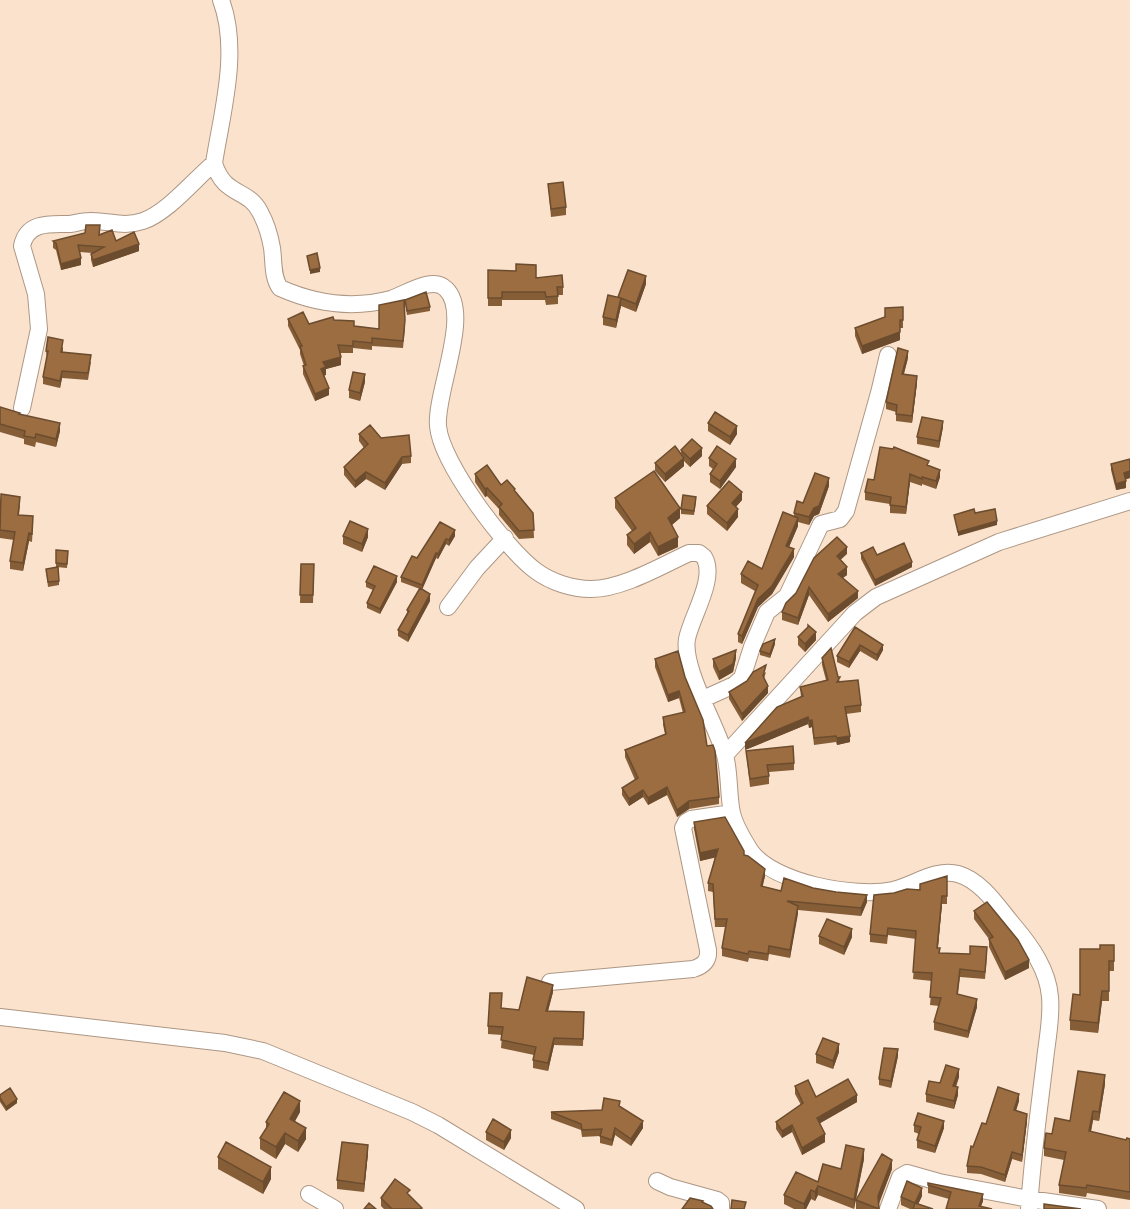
<svg xmlns="http://www.w3.org/2000/svg" width="1130" height="1209" font-family="'Source Sans 3',sans-serif">
	<style>
		.lines { fill: none; stroke-linecap: round; stroke-linejoin: round }
		.street-casing { stroke: #ad9784; stroke-width: 18 }
		.street { stroke: #fff; stroke-width: 16 }
		.wall { fill: #855e38 }
		.shaded-wall { fill: #6c4c2e }
		.building { fill: #9b6d41; stroke: #6c4c2e; stroke-width: 1.5 }
	</style>
	<rect width="100%" height="100%" fill="#fae2cd"/>
	<g class="lines">
		<defs>
			<path id="street" d="M221 0C240 51 222 112 214 163 224 197 248 188 260 212 266 223 270 236 272 248 274 261 272 277 280 288 316 304 353 309 391 299 406 294 433 275 446 289 472 314 435 393 438 426 441 463 506 549 536 571 551 582 572 589 591 589 622 589 661 566 689 553H699L704 557C717 578 691 617 687 639 682 668 716 724 725 755 730 774 728 794 732 813 735 826 743 839 750 850 772 883 855 898 893 890 914 885 936 868 958 874 982 881 998 907 1014 926 1031 946 1048 970 1050 997 1052 1018 1047 1040 1045 1060 1039 1110 1032 1159 1029 1209
				M22 408 39 329 36 294 22 246C27 221 51 224 70 224 77 223 82 221 89 221 108 220 122 228 143 221 167 213 194 180 214 163
				M448 607 477 568 505 538
				M703 699 734 685 742 678 752 647 767 612 787 596 821 524 840 519 846 511 879 393 888 355
				M725 755 855 613 876 597 999 542 1130 501
				M550 982 693 969C703 966 709 961 708 950L683 828 686 822 691 819 732 813
				M0 1017 225 1043 263 1051 412 1112 438 1125 576 1209
				M657 1181 670 1187 717 1200 721 1203V1209
				M309 1194 335 1209
				M888 1209 900 1177 907 1173 939 1182 1029 1199 1098 1209"/>
		</defs>
		<use href="#street" class="street-casing"/>
		<use href="#street" class="street"/>
	</g>
	<path class="wall" d="M548 184 566 207V215L551 217Z
		M99 235 139 251 93 267 91 260V254L92 253 80 252 81 265 61 270 56 250 53 248V241Z
		M488 270 536 277 563 287V295H558V304L546 305 545 300H502V306H488Z
		M646 284 636 312 621 306 616 328 603 325V317L618 298Z
		M405 300 430 307V311L407 315Z
		M903 307V328H900V340L862 354 855 336V328L885 317Z
		M288 319 309 324 334 320 354 326 379 329 405 328 403 348 372 346V350L353 348V353H340L341 365 326 369V375H324L329 395 315 401 303 374V366H304L300 354V350L288 326Z
		M63 347V352L91 362 88 380 62 378 60 388 43 384V377L47 358 46 351Z
		M908 358 904 374 917 383 912 423 896 421V412L886 409V402Z
		M365 382 360 401 349 398V390Z
		M0 407 60 431 56 447 36 442 35 447 24 444V439L0 432Z
		M708 423 737 434 730 445 708 431Z
		M943 427 939 448 917 444V437Z
		M359 434 381 438 411 456V463L402 464 385 490 366 479 355 488 344 475V467L364 448 359 441Z
		M681 450 702 456 690 467 684 461V466L665 482 655 471V463L681 454Z
		M709 458 736 467 720 489 710 482V474L713 469 709 466Z
		M1130 459V478L1125 479 1126 488 1116 490 1111 470V464Z
		M929 466 940 477 936 489 922 484V486L910 482 906 514 890 513V504L865 500V492L874 480Z
		M475 474 515 492 533 513 534 538 519 539 499 515V509L487 496 485 497 475 482Z
		M829 486 819 514 814 516 809 525 798 522V526L789 547 794 557 772 594 758 607 742 644 738 642V634L755 591 741 583V574L762 569 794 516V513L803 503Z
		M615 498 680 518 672 525 678 547 658 556 650 542 634 554 627 545V535L632 531 615 508Z
		M0 500 20 505 19 515 33 524 32 542 29 541 23 571 10 569V561L14 540 0 538Z
		M742 500 736 507 738 517 727 531 707 514V506Z
		M696 502 694 515 681 514V509Z
		M440 522 455 536 449 546 446 544 438 559 436 558 422 589 430 601 408 642 398 636V630L407 613V610L420 589 401 582V577L417 558Z
		M343 536 368 537 362 552 343 544Z
		M56 550 68 551 67 568 56 567Z
		M861 553 877 555 912 567 875 586 861 559Z
		M847 554 840 560 847 575 843 578 858 598 828 622 809 595 798 625 782 620V612Z
		M301 564H314L313 603H300Z
		M46 569 59 581V585L48 587Z
		M366 582H397L380 614 367 608V603L373 590 366 587Z
		M808 625 816 640 805 652 798 645V637L808 628Z
		M855 627 883 650 877 661 860 651 849 668 837 662V656Z
		M775 644 770 658 760 655V651Z
		M736 658 733 672 719 680 713 667V659Z
		M822 658 838 677 840 682 861 705V712L846 714 850 742 837 745 836 742 814 745 812 727 809 728 808 724 745 750 801 697 800 687 826 680 822 665Z
		M655 659 685 677 707 746 719 797V804L689 809 677 817 667 795 648 805 643 797 629 806 622 795V788L635 780 625 757V750L665 734 663 725V717L683 713 679 698 668 702 655 667Z
		M766 672 764 679 768 693 742 721 729 699V692Z
		M746 751 794 763V770L769 772V784L750 787Z
		M694 822 744 855 765 876 762 887 781 891 813 888 867 902 861 916 798 910 790 958 769 954 768 961 749 958 748 962 722 956V948L726 927H715L713 892 708 891V883L715 857 700 861 694 829Z
		M947 876V904H942L938 948 940 953 987 955 985 979 960 977 958 994 977 1007 968 1038 934 1030V1022L939 1006 930 1005 932 981 913 979 916 939 888 935 887 944 870 942V934L894 893 920 890Z
		M974 911 1029 968 1005 980 989 947V939L974 919Z
		M819 936 852 937 844 955 819 944Z
		M1114 945V971H1109V1001H1102L1098 1033 1070 1030V1020L1100 949Z
		M553 992 548 1011 584 1012 583 1046 554 1045 548 1071 533 1068V1060L534 1055 501 1048 502 1035 488 1034V1026Z
		M839 1052 833 1069 816 1063V1054Z
		M898 1056 891 1088 879 1085V1079Z
		M959 1077 956 1087 958 1095 954 1109 926 1102V1094L940 1083Z
		M1105 1084 1099 1121 1093 1120 1091 1132 1126 1140 1130 1139V1200L1087 1193 1086 1197 1059 1193V1185L1064 1160 1044 1156V1148L1052 1134 1070 1121Z
		M795 1086 816 1097 857 1102 820 1123 825 1142 802 1155 792 1132 782 1138 776 1129V1122L801 1105 795 1094Z
		M0 1095 17 1103 6 1111 0 1102Z
		M1019 1101 1016 1110 1027 1121 1022 1162 1012 1159 1005 1182 981 1174 967 1173V1166L973 1147 986 1124Z
		M620 1106 643 1128 631 1146 615 1135 612 1146 600 1143V1136L582 1137 581 1130 551 1119V1112L602 1110Z
		M300 1112 295 1121 306 1139 298 1152 285 1144 276 1159 260 1149V1138L266 1129V1122Z
		M914 1125 944 1128 935 1153 917 1148V1140L919 1134 914 1132Z
		M486 1132 511 1138 504 1150 486 1140Z
		M368 1153 364 1192 337 1189V1180Z
		M218 1157 271 1179 263 1194 218 1169Z
		M864 1159 854 1209 818 1195 815 1201 811 1199 806 1209H794L784 1204V1195L818 1182 841 1169Z
		M892 1169 879 1204V1209H856V1200Z
		M928 1185 983 1201 981 1206 949 1199 928 1193Z
		M410 1196 422 1209H384L381 1206V1198Z
		M922 1196 918 1204 933 1209H910L901 1205V1197Z"/>
	<path class="shaded-wall" d="M139 244V251L93 267V260Z
		M81 258V265L61 270V264Z
		M320 268V272L310 274V270Z
		M646 276V284L636 312V304Z
		M621 298V306L616 328V320Z
		M900 332V340L862 354V346Z
		M908 351V358L902 380V374Z
		M341 357V365L326 369V375L321 377V369L323 362Z
		M62 371V378L60 388V381Z
		M365 374V382L360 401V393Z
		M917 376V383L912 423V416Z
		M329 388V395L315 401V394Z
		M943 421V427L939 448V441Z
		M60 423V431L56 447V439Z
		M737 426V434L730 445V437Z
		M702 448V456L690 467V459Z
		M402 457V464L385 490V483Z
		M684 458V466L665 482V474Z
		M736 459V467L720 489V481Z
		M940 470V477L936 489V481Z
		M1130 471V478L1124 480V473Z
		M366 472V479L355 488V481Z
		M910 474V482L906 514V507Z
		M829 478V486L819 514 814 516 809 525V517Z
		M1126 481V488L1116 490V484Z
		M487 488V496L485 497V489Z
		M742 492V500L732 511V503Z
		M680 508V518L668 528V518Z
		M738 509V517L727 531V523Z
		M798 518V526L786 554V546Z
		M997 521V525L958 536V532Z
		M368 529V537L362 552V544Z
		M455 530V536L449 546V540Z
		M650 532V542L634 554V544Z
		M29 533V541L23 571V563Z
		M678 537V547L658 556V547Z
		M446 539V544L438 559V554Z
		M847 547V554L837 563V556Z
		M794 549V557L772 594 758 607 742 644V636L758 599Z
		M436 553V558L422 590V585Z
		M912 562V567L875 586V580Z
		M847 567V575L838 581V574Z
		M397 576V582L380 614V609Z
		M809 587V595L798 625V618Z
		M858 591V598L828 622V614Z
		M430 594V601L408 642V635Z
		M816 632V640L805 652V644Z
		M775 639V644L770 658V654Z
		M860 645V651L849 668V662Z
		M883 645V650L877 661V655Z
		M736 650V658L733 672 719 680V672Z
		M768 686V693L742 721V714Z
		M679 691V698L668 702V695Z
		M808 717V724L745 750V743Z
		M812 720V727L809 728V721Z
		M850 736V742L837 745V738Z
		M667 787V795L648 805V798Z
		M643 790V797L629 806V799Z
		M689 801V809L677 817V810Z
		M718 849V857L700 861V853Z
		M765 869V876L761 894V886Z
		M867 895V902L861 916V908Z
		M942 896V904L937 956V948Z
		M798 906V914L790 958V950Z
		M852 929V937L844 955V947Z
		M1029 960V968L1005 980V972Z
		M553 985V992L546 1018V1011Z
		M1102 991V1001L1098 1033V1023Z
		M977 999V1007L968 1038V1031Z
		M554 1038V1045L548 1071V1063Z
		M839 1044V1052L833 1069V1061Z
		M898 1049V1056L891 1088V1081Z
		M959 1069V1077L953 1094V1086Z
		M1105 1075V1084L1099 1121V1112Z
		M958 1087V1095L954 1109V1101Z
		M1019 1094V1101L1014 1117V1110Z
		M857 1095V1102L817 1125V1118Z
		M17 1099V1103L6 1111V1107Z
		M300 1101V1112L290 1130V1119Z
		M1093 1111V1120L1089 1140V1131Z
		M1027 1114V1121L1022 1162V1155Z
		M643 1121V1128L631 1146V1139Z
		M944 1121V1128L935 1153V1146Z
		M792 1125V1132L782 1138V1131Z
		M306 1128V1139L298 1152V1141Z
		M615 1128V1135L612 1146V1140Z
		M511 1130V1138L504 1150V1142Z
		M285 1133V1144L276 1159V1147Z
		M825 1134V1142L802 1155V1148Z
		M368 1145V1153L364 1192V1184Z
		M864 1149V1159L854 1209V1200Z
		M1012 1152V1159L1005 1182V1175Z
		M892 1160V1169L878 1205V1196Z
		M271 1167V1179L263 1194V1182Z
		M818 1186V1195L815 1201V1192Z
		M922 1188V1196L916 1209H915V1203Z
		M811 1190V1199L806 1209H804V1204Z
		M983 1194V1201L980 1209 979 1206Z"/>
	<path class="building" d="M563 182 566 207 551 209 548 184Z
		M86 225H100L99 235 112 230 116 241 134 232 139 244 93 260 91 254 104 247 78 245 81 258 61 264 56 243 53 241 85 233Z
		M317 253 320 268 310 270 307 256Z
		M516 264 536 265V278L562 275 563 287H557L558 296 546 297 545 292H502V298H488V270L516 271Z
		M628 270 646 276 636 304 618 297Z
		M426 292 430 307 407 311 405 300Z
		M608 295 621 298 616 320 603 317Z
		M404 300 405 320 403 341 372 338V343L353 341V346L338 345 341 357 323 362 326 367 321 369 329 388 315 394 303 366 306 365 300 346H302L288 319 303 312 309 324 333 317 334 320 354 321V326L379 329V305Z
		M903 307V320H900V332L862 346 855 328 885 317V308Z
		M48 337 63 340 61 352 91 355 88 373 62 371 60 381 43 377 48 351H46Z
		M898 348 908 351 902 374 917 376 912 416 896 414 897 405 886 402Z
		M353 372 365 374 360 393 349 390Z
		M0 407 20 413 19 414 60 423 56 439 36 434 35 438 24 436 25 431 0 424Z
		M715 412 737 426 730 437 708 423Z
		M922 417 943 421 939 441 917 437Z
		M370 425 381 438 409 435 411 456 402 457 385 483 366 472 355 481 344 467 368 444 359 434Z
		M692 439 702 448 690 459 681 450Z
		M675 446 684 458 665 474 655 463Z
		M717 446 736 459 720 481 710 474 717 464 709 458Z
		M880 447 893 449 894 447 929 461 927 465 940 470 936 481 922 477V479L910 474 906 507 890 505 891 497 865 492 868 479 874 480Z
		M1130 459V471L1124 473 1126 481 1116 484 1111 464Z
		M487 465 501 485 507 480 515 489 514 490 533 513 534 530 519 531 499 507 502 504 487 488 485 489 475 474Z
		M654 471 680 508 668 518 678 537 658 547 650 532 634 544 627 535 636 528 615 498Z
		M815 473 829 478 819 506 814 508 809 517 794 513 797 501 803 503Z
		M729 481 742 492 732 503 738 509 727 523 707 506Z
		M1 494 20 497 18 515 33 516 32 534 29 533 23 563 10 561 15 532 0 530Z
		M683 495 696 497 694 511 681 509Z
		M974 509 975 513 995 509 997 521 958 532 954 515Z
		M783 512 798 518 786 546 794 549 772 586 758 599 742 636 738 634 758 585 741 574 748 561 762 569Z
		M350 521 368 529 362 544 343 536Z
		M440 522 455 530 449 540 446 539 438 554 436 553 422 585 401 577 412 556 417 558Z
		M837 537 847 547 837 556 847 567 838 574 858 591 828 614 809 587 798 618 782 612 786 603 796 593 814 558Z
		M904 543 912 562 875 580 861 553 873 547 877 555Z
		M56 550 68 551 67 564 56 563Z
		M301 564H314L313 595H300Z
		M374 566 397 576 380 609 367 603 375 586 366 582Z
		M58 567 59 581 48 582 46 569Z
		M420 588 430 594 408 635 398 630 409 611 407 610Z
		M808 625 816 632 805 644 798 637 808 627Z
		M855 627 883 645 877 655 860 645 849 662 837 656Z
		M775 639 770 654 760 651 763 644Z
		M831 648 838 677H840L837 682 858 680 861 705 845 707 850 736 837 738 836 736 814 738 812 720 809 721 808 717 745 743 777 707 803 696 800 687 828 680 822 658Z
		M736 650 733 664 719 672 713 659Z
		M678 651 685 677 703 720 707 746 713 745 715 751 719 797 689 801 677 810 667 787 648 798 643 790 629 799 622 788 638 778 625 750 666 734 663 717 685 712 679 691 668 695 655 659Z
		M766 665 763 676 768 686 742 714 729 692 747 681 753 672Z
		M793 746 794 763 767 765 769 776 750 779 746 751Z
		M725 817 744 851V855L748 856 765 869 761 886 781 891 784 878 813 888 836 892 867 895 861 908 787 901 798 906 790 950 769 946 768 954 749 951 748 954 722 948 727 919H715L713 884 708 883 718 849 700 853 694 822Z
		M947 876V896H942L937 948H940L939 953 970 954V946L987 947 985 972 960 969 957 994 977 999 968 1031 934 1022 941 998 930 997 932 973 913 972 916 931 888 928 887 936 870 934 874 895 894 893 907 889 920 890V884Z
		M987 902 1018 940 1029 960 1005 972 989 939 993 937 974 911Z
		M827 919 852 929 844 947 819 936Z
		M1100 945H1114V961H1109V991H1102L1098 1023 1070 1020 1073 994 1080 995V949H1100Z
		M527 977 553 985 546 1011 584 1012 583 1039 554 1038 548 1063 533 1060 536 1047 501 1040 503 1027 488 1026 490 993H502L501 1008 519 1010Z
		M823 1038 839 1044 833 1061 816 1054Z
		M884 1048 898 1049 891 1081 879 1079Z
		M946 1065 959 1069 953 1086 958 1087 954 1101 926 1094 929 1081 940 1083Z
		M1078 1071 1105 1075 1099 1112 1093 1111 1089 1131 1126 1140 1127 1138 1130 1139V1192L1087 1185 1086 1188 1059 1185 1066 1152 1044 1148 1046 1133 1052 1134 1055 1118 1070 1121Z
		M848 1079 857 1095 817 1118 825 1134 802 1148 792 1125 782 1131 776 1122 803 1103 795 1086 808 1080 816 1097Z
		M998 1087 1019 1094 1014 1110 1027 1114 1022 1155 1012 1152 1005 1175 981 1167 967 1166 971 1146 973 1147 982 1123 986 1124Z
		M10 1088 17 1099 6 1107 0 1098V1095Z
		M284 1092 300 1101 290 1119 306 1128 298 1141 285 1133 276 1147 260 1138 269 1124 266 1122Z
		M604 1098 620 1101 619 1106 643 1121 631 1139 615 1128 612 1140 600 1136 602 1129 582 1130 581 1124 551 1112 602 1110Z
		M918 1113 944 1121 935 1146 917 1140 921 1127 914 1125Z
		M493 1119 511 1130 504 1142 486 1132Z
		M226 1142 271 1167 263 1182 218 1157Z
		M342 1142 368 1145 364 1184 337 1180Z
		M846 1145 864 1149 854 1200 818 1186 815 1192 811 1190 804 1204 784 1195 796 1172 818 1182 823 1164 841 1169Z
		M882 1154 892 1160 878 1196 879 1209 856 1200Z
		M395 1179 410 1190 407 1193 422 1208 420 1209H392L381 1198Z
		M907 1181 922 1188 915 1203 901 1197Z
		M928 1183 983 1194 979 1206 992 1209H946L951 1192 928 1185Z
		M690 1198 703 1201 702 1202 711 1206 713 1209H682Z
		M732 1200 746 1202 744 1209H731Z
		M369 1203 376 1209H364Z
		M915 1203 933 1209H913Z
		M1044 1204 1081 1209H1044Z"/>
</svg>
